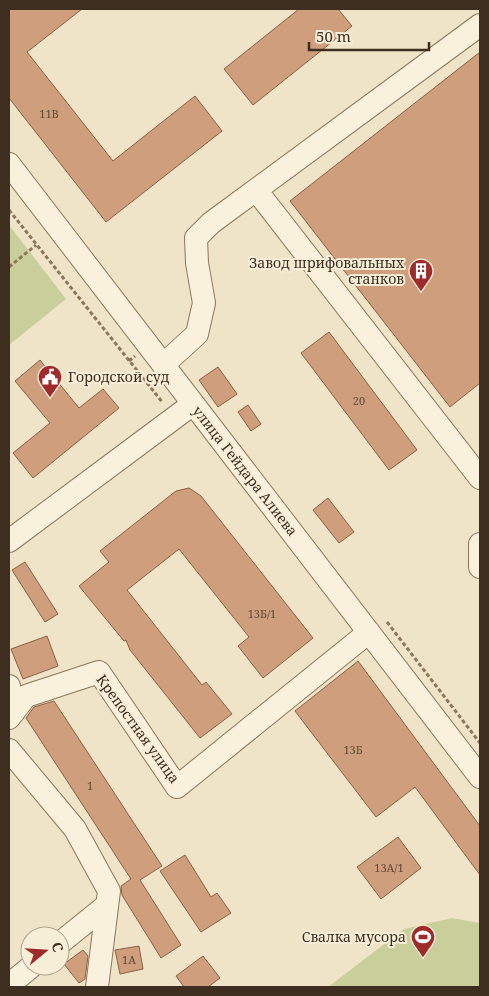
<svg xmlns="http://www.w3.org/2000/svg" width="489" height="996" font-family="'Noto Serif',serif">
	<style>
		.green { fill: #c9cf9b }
		.building { fill: #cf9f7d; stroke: #8d5f41 }
		.lines { fill: none; stroke-linecap: round; stroke-linejoin: round }
		.minor-casing { stroke: #8d765c; stroke-width: 24 }
		.path { stroke: #8d765c; stroke-width: 3; stroke-dasharray: 4 2.5; stroke-linecap: butt }
		.minor { stroke: #faf1dc; stroke-width: 22 }
		.labels { text-anchor: middle; stroke-width: 4; stroke-linejoin: round; paint-order: stroke }
		.number-label { font-size: 11px; fill: #624a37 }
		.poi-label { font-size: 14px; fill: #3d2e20; stroke: #f7eed8; text-anchor: end }
		.street-label { font-size: 14px; fill: #3d2e20; stroke: #f7eed8 }
	</style>
	<rect width="100%" height="100%" fill="#f0e4c8"/>
	<path class="green" d="M9 225 66 299 9 345Z
		M452 918 480 923V987H328L404 929Z"/>
	<path class="building" d="M9 9H82L27 52 113 161 195 96 222 131 106 222 9 98Z
		M299 9H338L352 26 253 105 224 69Z
		M480 52V383L450 407 290 201Z
		M329 332 417 450 389 470 301 353Z
		M40 360 79 408 103 389 119 408 33 478 13 453 50 423 15 381Z
		M218 367 237 394 218 407 199 380Z
		M248 405 261 424 251 431 238 412Z
		M189 488 201 496 313 638 263 678 238 646 249 637 179 549 127 590 202 685 206 682 232 714 200 738 130 650 126 640 124 641 79 586 109 562 100 551 176 491Z
		M328 498 354 532 339 543 313 510Z
		M25 562 58 614 45 622 12 570Z
		M47 636 58 666 23 679 11 649Z
		M358 661 480 826V875L415 787 376 817 295 711Z
		M54 701 162 866 140 880 181 945 161 958 122 895 121 886 131 879 26 718 34 707Z
		M398 837 421 868 381 899 357 867Z
		M185 855 211 897 217 893 231 913 201 932 160 871Z
		M139 946 143 969 120 974 115 950Z
		M83 950 88 956 85 979 79 983 64 964Z
		M203 956 220 978 208 987H184L176 976Z"/>
	<g class="lines">
		<defs>
			<path id="minor" d="M9 164 480 777
				M256 190 480 478
				M163 365 197 334 204 303 197 263 196 238 211 223 480 25
				M9 541 193 404
				M480 544V567
				M9 686 14 712
				M9 718 26 696 99 672 177 787 369 632
				M9 750 75 829 109 891 97 987
				M60 943 107 905
				M9 985 32 966"/>
		</defs>
		<use href="#minor" class="minor-casing"/>
		<path class="path" d="M9 210 163 403
			M9 267 36 245
			M129 361 135 356
			M387 622 480 743"/>
		<use href="#minor" class="minor"/>
	</g>
	<defs>
		<symbol id="building-pin" viewBox="-11 -11 22 30"><path d="M0 17L-7.5 6A9.5 9.5 0 1 1 7.5 6Z" fill="#9e2a2b" stroke="#f7eed8"/><path d="M-4-6H4V6H1V3H-1V6H-4ZM-2.5-4.3h1.7v1.8h-1.7ZM.8-4.3h1.7v1.8H.8ZM-2.5-1h1.7V.8h-1.7ZM.8-1h1.7V.8H.8Z" fill="#fff"/></symbol>
		<symbol id="civic-pin" viewBox="-11 -11 22 30"><path d="M0 17L-7.5 6A9.5 9.5 0 1 1 7.5 6Z" fill="#9e2a2b" stroke="#f7eed8"/><path d="M-.6-6.5H3V-4.5H.6V-3L4-1V1h2V6H-6V1h2V-1L-.6-3ZM-1.2 2.5V6h2.4V2.5Z" fill="#fff"/></symbol>
		<symbol id="stadium-pin" viewBox="-11 -11 22 30"><path d="M0 17L-7.5 6A9.5 9.5 0 1 1 7.5 6Z" fill="#9e2a2b" stroke="#f7eed8"/><path d="M0-5a6.5 5 0 1 0 0 10a6.5 5 0 1 0 0-10ZM-3.5-1.8h7v3.6h-7Z" fill="#fff"/></symbol>
	</defs>
	<g fill-rule="evenodd">
		<use href="#building-pin" x="407" y="257" width="28" height="38"/>
		<use href="#civic-pin" x="36" y="363" width="28" height="38"/>
		<use href="#stadium-pin" x="409" y="923" width="28" height="38"/>
	</g>
	<g class="labels">
		<g class="number-label">
			<text x="49" y="118">11В</text>
			<text x="359" y="405">20</text>
			<text x="262" y="618">13Б/1</text>
			<text x="353" y="754">13Б</text>
			<text x="90" y="790">1</text>
			<text x="389" y="872">13А/1</text>
			<text x="129" y="964">1А</text>
		</g>
		<g class="poi-label">
			<text x="404" y="268">Завод шрифовальных<tspan x="404" dy="16">станков</tspan></text>
			<text x="68" y="382" text-anchor="start">Городской суд</text>
			<text x="406" y="942">Свалка мусора</text>
		</g>
		<g class="street-label">
			<text transform="translate(245 471) rotate(52)" y="5">улица Гейдара Алиева</text>
			<text transform="translate(138 729) rotate(54)" y="5">Крепостная улица</text>
		</g>
	</g>
	<rect width="489" height="996" fill="none" stroke="#3d2e20" stroke-width="20"/>
	<g transform="translate(45 951) rotate(72)"><circle r="24" fill="#f7eed8" stroke="#ada18e"/>
	<path d="M0-4L9 19L0 12L-9 19Z" fill="#9e2a2b"/>
	<text y="-8" font-size="14" font-weight="bold" text-anchor="middle" fill="#3d2e20">С</text>
	</g>
	<path d="M309 42v8h120v-8" fill="none" stroke="#3d2e20" stroke-width="2.5"/>
	<text x="316" y="42" font-size="15" fill="#3d2e20" stroke="#f7eed8" stroke-width="4" paint-order="stroke">50 m</text>
</svg>
